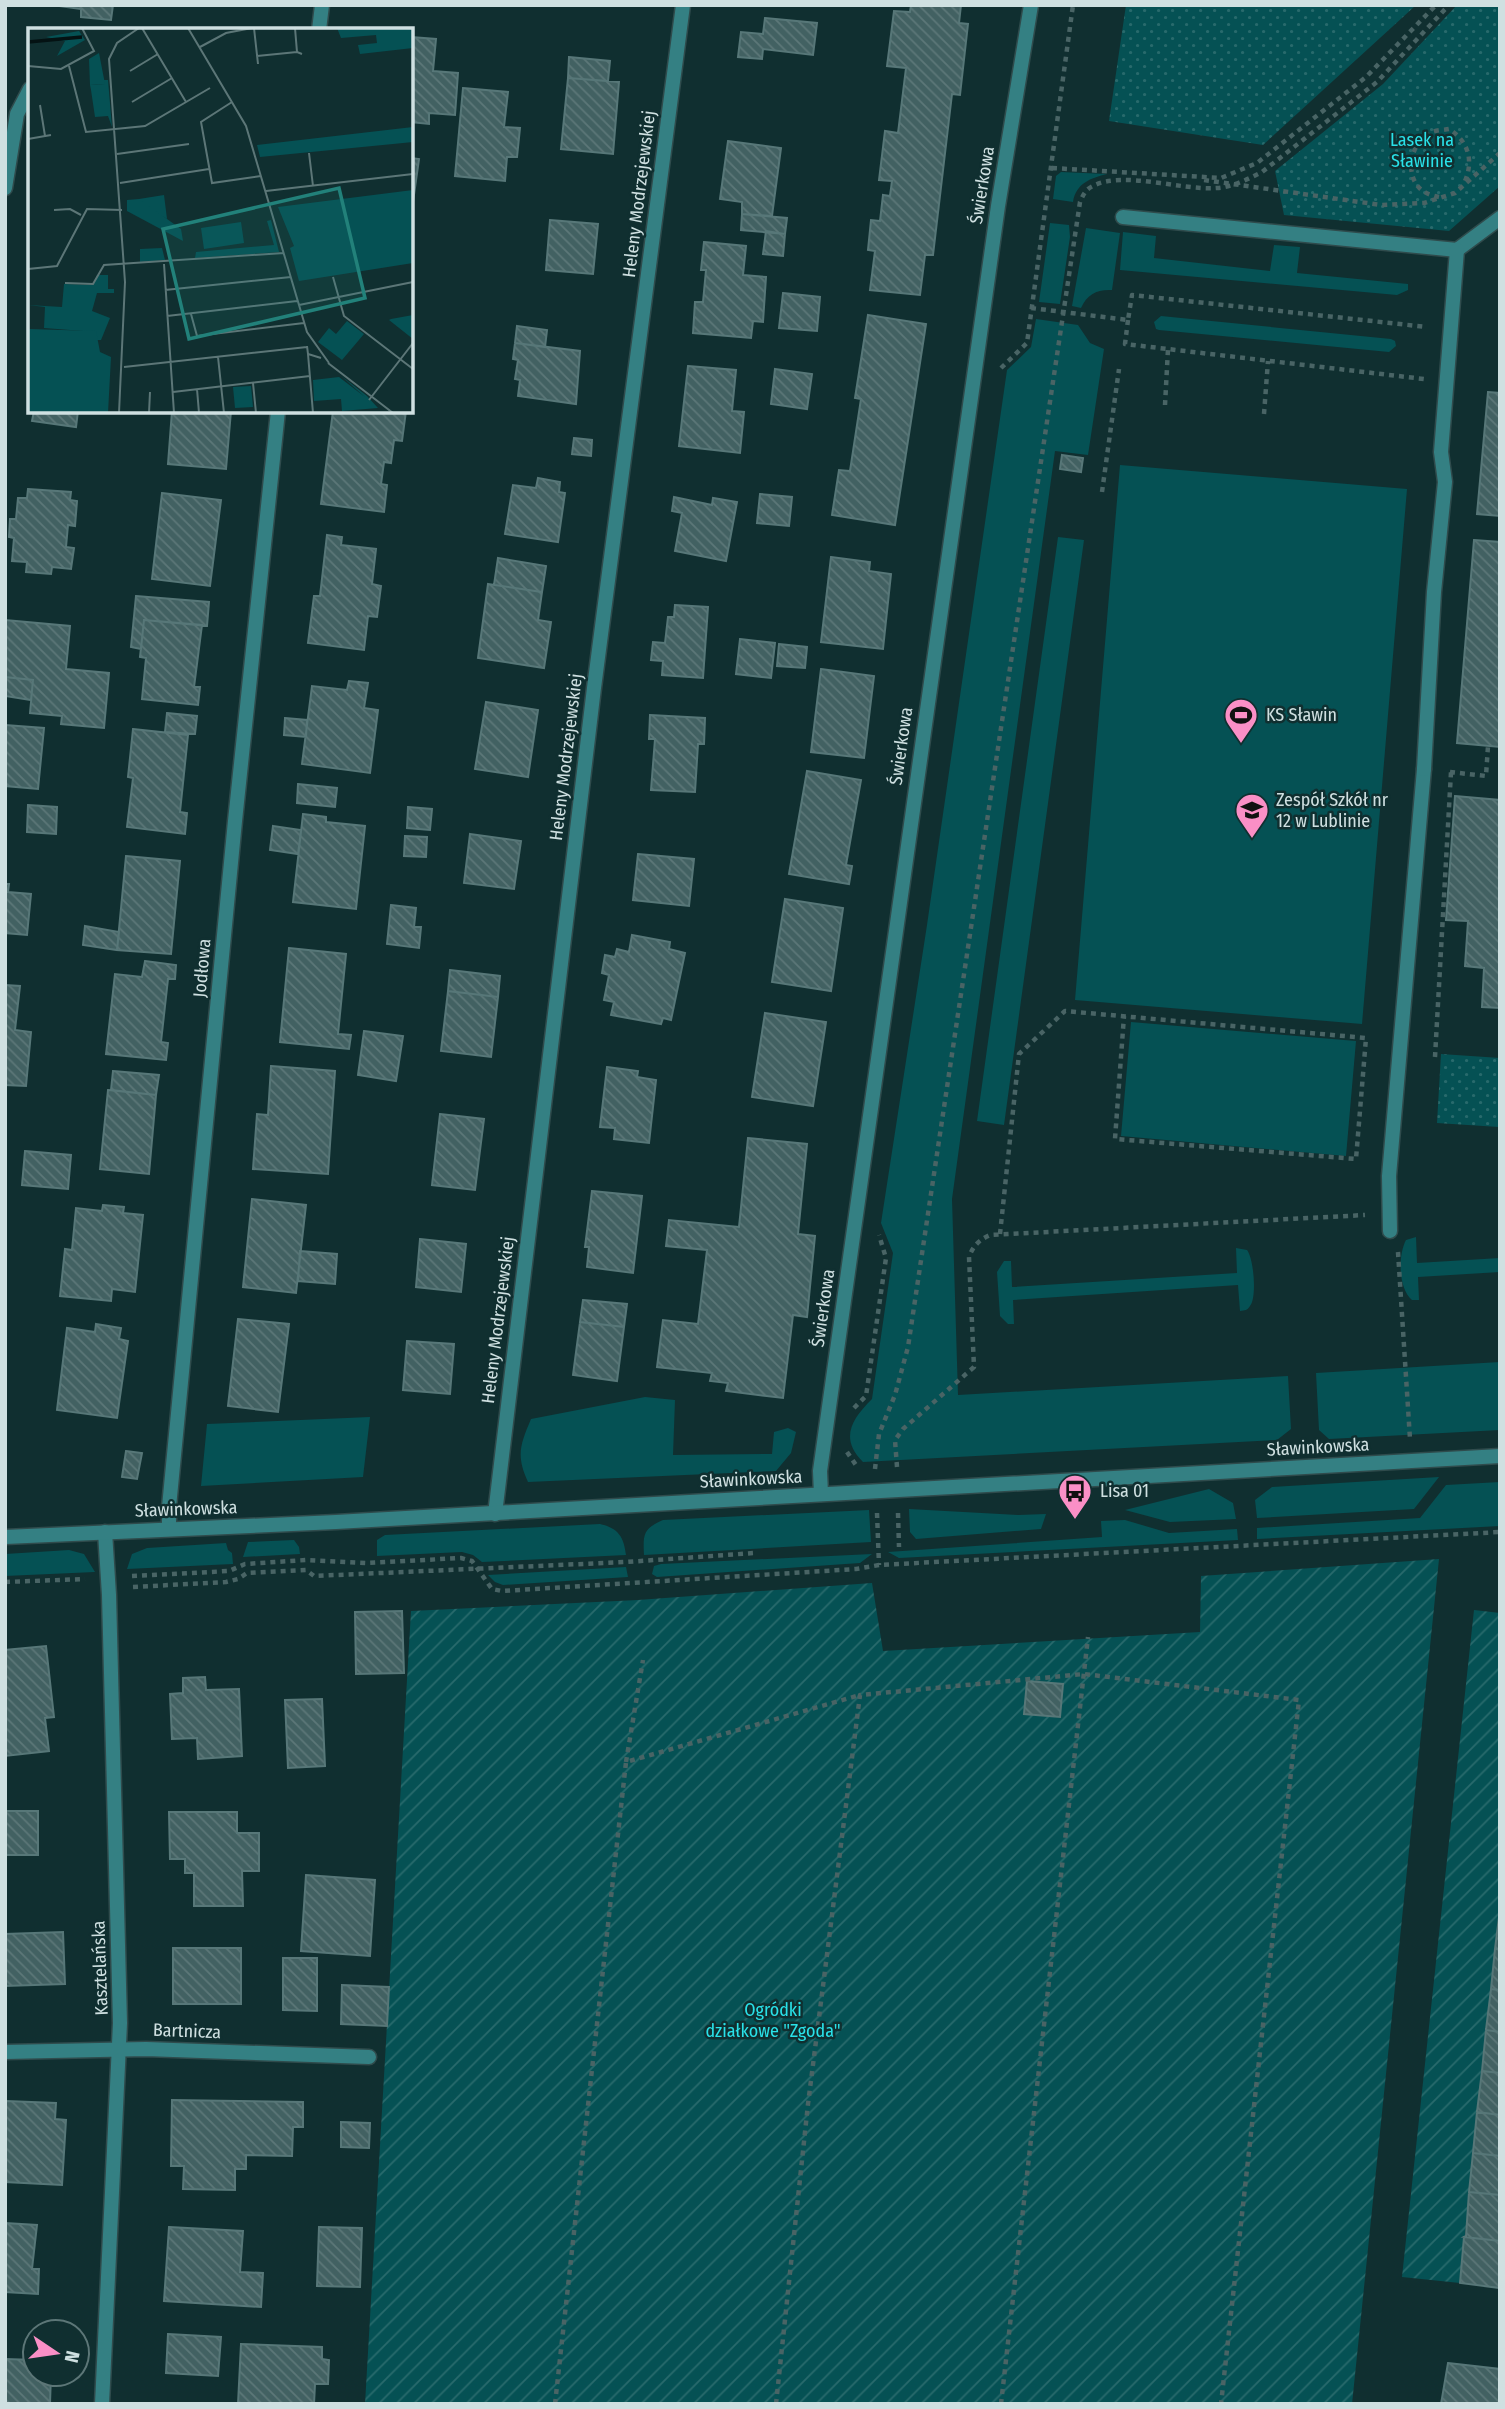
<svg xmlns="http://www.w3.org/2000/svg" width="1505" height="2409" font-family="'Fira Sans Condensed',sans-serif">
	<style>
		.grass { fill: #055154 }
		.park { fill: url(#park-dots) }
		.garden { fill: url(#garden-furrows) }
		.building { fill: url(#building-back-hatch); stroke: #577778; stroke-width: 2 }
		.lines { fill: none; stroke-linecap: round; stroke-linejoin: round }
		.service-casing { stroke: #2f4b4c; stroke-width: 17 }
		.pedestrian-casing { stroke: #2f4b4c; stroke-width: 17 }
		.minor-casing { stroke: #2f4b4c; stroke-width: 17 }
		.tertiary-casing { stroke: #2f4b4c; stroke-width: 17 }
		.path { stroke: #496465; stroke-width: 4.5; stroke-dasharray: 5 5; stroke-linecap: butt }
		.service { stroke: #348083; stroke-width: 14 }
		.pedestrian { stroke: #348083; stroke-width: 14 }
		.minor { stroke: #348083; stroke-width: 14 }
		.tertiary { stroke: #348083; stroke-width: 14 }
		.labels { text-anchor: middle; stroke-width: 5; stroke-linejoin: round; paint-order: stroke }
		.park-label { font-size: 18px; fill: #29e1e8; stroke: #102f30 }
		.street-label { font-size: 18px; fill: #cfe0e1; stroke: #102f30 }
		.poi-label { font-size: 18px; fill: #cfe0e1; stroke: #102f30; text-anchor: start }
		.inset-river { fill: none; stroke: #041213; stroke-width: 3.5 }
		.inset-road { fill: none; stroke: #5c7677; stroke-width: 2 }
		.view { fill: #22817a; fill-opacity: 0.15; stroke: #22817a; stroke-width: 3.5 }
		.inset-edge { fill: none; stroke: #cfe0e1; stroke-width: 3.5 }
	</style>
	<defs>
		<pattern id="park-dots" width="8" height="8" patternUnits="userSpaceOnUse" patternTransform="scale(1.75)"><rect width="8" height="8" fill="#055154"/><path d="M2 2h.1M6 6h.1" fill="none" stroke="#286a6c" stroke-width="1.8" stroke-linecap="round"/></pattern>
		<pattern id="garden-furrows" width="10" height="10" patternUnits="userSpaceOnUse" patternTransform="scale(1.75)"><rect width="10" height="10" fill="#055154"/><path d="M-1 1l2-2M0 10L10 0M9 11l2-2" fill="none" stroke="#286a6c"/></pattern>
		<pattern id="building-back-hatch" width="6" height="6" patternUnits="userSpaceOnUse" patternTransform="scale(1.75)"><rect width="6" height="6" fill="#426162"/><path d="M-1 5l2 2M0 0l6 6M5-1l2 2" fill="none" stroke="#5c7778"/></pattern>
	</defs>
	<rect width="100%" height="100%" fill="#102f30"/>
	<path class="grass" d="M1061 172 1107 174C1091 178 1076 183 1073 202L1053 199 1056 176Z
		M1050 223 1069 225 1070 237 1060 304 1039 302Z
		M1086 228 1120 233 1112 290C1098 289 1087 294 1081 308L1072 306Z
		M1123 232 1156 236 1154 258 1270 271 1274 245 1300 247 1297 273 1408 284V290L1397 295 1120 270Z
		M1161 316 1391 339 1395 341 1396 346 1389 352 1159 330 1156 329 1154 322Z
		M1036 319 1078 325 1090 343 1104 349 1088 455 1055 451 952 1199 958 1395 1288 1376 1291 1429 1277 1440 863 1462C839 1438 852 1419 872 1399L893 1253 881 1223 927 925 1007 370 1031 347Z
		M1120 465 1407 489 1362 1024 1075 1000Z
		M1058 537 1084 540 1004 1125 977 1121Z
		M1131 1022 1356 1041 1346 1156 1121 1136Z
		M1416 1237 1417 1263 1500 1258V1272L1418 1277 1419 1300H1412C1398 1288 1398 1255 1406 1240Z
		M1236 1248 1247 1250C1254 1259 1257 1298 1250 1306 1247 1311 1245 1310 1240 1311L1238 1285 1013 1300 1014 1324H1008L1000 1316 997 1272 1004 1261H1011L1012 1287 1237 1273Z
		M1500 1362V1430L1329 1439 1319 1430 1316 1373Z
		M645 1397 675 1400 673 1455 772 1454 774 1432 788 1428 796 1432 791 1453 776 1471 528 1482C516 1456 520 1445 531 1419Z
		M370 1417 363 1477 201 1486 207 1424Z
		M1439 1477 1414 1509 1257 1518 1255 1500 1272 1487Z
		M1500 1482V1526L1257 1539V1528L1420 1518 1446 1485Z
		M1209 1489 1233 1503 1236 1519 1170 1522 1125 1510Z
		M909 1509 1018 1515 1046 1514 1041 1529 916 1539 910 1532Z
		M869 1510 871 1542 644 1555C643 1534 643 1529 663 1520Z
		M1125 1520 1169 1533 1237 1529 1238 1540 899 1558 888 1552 1102 1537 1101 1521Z
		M600 1524C619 1528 624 1538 626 1555L482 1562 473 1555 462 1552 377 1556V1540L385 1535Z
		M294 1540 299 1547 300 1554 243 1557 248 1542Z
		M226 1543 228 1550 232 1553 233 1564 127 1569 132 1554 147 1548Z
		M69 1550 84 1554 95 1572 5 1576V1554Z
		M872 1554 860 1563 657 1577 652 1574 654 1566 661 1564Z
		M626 1567 628 1577 503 1585 495 1582 488 1575Z"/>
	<path class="park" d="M1126 5H1406L1415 6 1263 145 1109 121Z
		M1457 5H1500V186L1449 231 1284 215 1275 171 1383 84Z
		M1441 1054 1500 1058 1499 1127 1437 1123Z"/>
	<path class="garden" d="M1439 1559 1352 2404H365L411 1611 638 1600 872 1583 883 1651 1200 1632 1201 1576Z
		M1474 1610 1500 1613V1903L1460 2283 1402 2277Z"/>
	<path class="building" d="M52 5H113L111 20 81 17V9Z
		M911 5H961L959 23 968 24 960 95 952 94 933 255H925L920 295 870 290 875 251 868 250 871 220 880 221 883 195 890 196 892 181 879 180 885 131 898 133 906 68 887 66 894 11 910 12Z
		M765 18 817 23 813 55 763 49 762 59 738 57 741 32 763 34Z
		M411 37 436 39 433 71 458 73 455 115 429 113V124L411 122Z
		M569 57 610 61 608 81 568 78Z
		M568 78 619 82 613 154 561 149Z
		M463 88 508 92 504 127 520 128 517 157H507L505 181 455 176Z
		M728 141 781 148 772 216 742 214V202L720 199Z
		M411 158 419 159 411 216Z
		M742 214 787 218 785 234 741 230Z
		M550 220 598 224 593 274 546 270Z
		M766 231 785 234 783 256 763 254Z
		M704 242 746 246 743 275 766 277 763 322 753 321 751 338 693 333 695 302H703L706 270H701Z
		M783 293 820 297 817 331 779 328Z
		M868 315 926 324 895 525 832 515 839 470 850 471 861 399 855 398Z
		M517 326 547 330 545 347 515 343Z
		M515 343 580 351 576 404 518 396 520 380 515 379 518 360 513 359Z
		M688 366 736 370 732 411 744 412 740 453 679 446Z
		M775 369 812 374 807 409 771 404Z
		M1488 392 1500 393V516L1477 514Z
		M34 411H78L76 427 32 421Z
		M172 411H231L226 469 168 464Z
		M333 411H406L402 441 394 440 391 463 384 462 381 484 387 485 384 512 321 504Z
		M574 438 592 440 591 456 572 454Z
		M1062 455 1083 458 1081 472 1060 469Z
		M538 478 560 482 559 492 565 493 558 542 505 534 513 485 536 488Z
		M28 489 71 492 70 500 77 501 75 526 68 525 66 547 74 548 71 569 52 567 51 574 26 572 27 562 12 561 14 538 9 537 10 519H16L18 498H27Z
		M162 493 221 500 210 586 152 579Z
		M760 494 792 497 789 526 757 523Z
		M674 497 712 505 713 498 737 502 726 561 675 551 682 513 672 511Z
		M327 535 342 537 341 545 376 549 372 584 381 586 377 617 368 616 364 650 308 643 314 596H320Z
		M1474 540 1500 542V747L1457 743Z
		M831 557 870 562 869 571 891 574 883 649 821 642Z
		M498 558 546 566 542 592 494 585Z
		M488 584 542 592 538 620 551 622 544 668 478 658Z
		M136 596 209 602 207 626 144 620 141 649 131 647Z
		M675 605 708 607 703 678 662 675 663 661 651 660 653 642 665 643 668 617H674Z
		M5 620 70 626 66 669 109 673 104 728 61 724 62 716 30 713 33 680 5 677Z
		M144 620 202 625 194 687H200L198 705 142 699 146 658 140 657Z
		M740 639 775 643 771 678 736 674Z
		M779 644 807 647 805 668 777 666Z
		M821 669 874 676 864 758 811 752Z
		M5 677 33 680 31 700 5 696Z
		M349 681 368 683 364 708 378 710 370 773 302 764 312 686 347 690Z
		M486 702 538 710 528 777 475 769Z
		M167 713 197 716 195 734 165 732Z
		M650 715 705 718 704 744H698L695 792 651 790 655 739H649Z
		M285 718 307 720 306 737 284 735Z
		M5 725 44 728 38 789 5 786Z
		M133 729 188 735 180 812 187 813 185 834 127 827 133 778 128 777Z
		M807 771 861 780 846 865 852 866 849 884 789 874Z
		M298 784 337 788 335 807 297 803Z
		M1455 796 1500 800V1008L1482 1007 1484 968 1465 966 1468 921 1446 920Z
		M28 805 57 807 56 834 27 832Z
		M408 807 432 809 430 830 407 828Z
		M303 814 326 817V822L365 826 356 909 293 902Z
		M273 826 301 830 298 854 270 850Z
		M470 834 521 841 514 889 464 883Z
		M405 836 427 837 426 857 404 856Z
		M638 854 694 859 689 906 633 900Z
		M126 856 180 861 171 954 117 950Z
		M5 884H9L8 892 31 894 27 935 5 933Z
		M785 899 843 908 831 991 772 982Z
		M391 905 416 908 414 927H421L419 948 387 944Z
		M85 926 119 932 117 950 83 945Z
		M632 935 670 942 669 949 685 953 671 1020 663 1018 661 1024 611 1015 614 1002 604 1000 609 975 602 973 605 955 615 957 617 949 629 952Z
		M289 948 346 954 338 1034 351 1035 349 1049 280 1042Z
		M145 961 176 965 175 979H168L161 1042 168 1043 166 1060 106 1054 115 974 142 977Z
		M450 970 500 976 498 997 448 991Z
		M5 985 20 986 15 1030 31 1032 26 1086 5 1085Z
		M448 991 498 997 491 1057 441 1051Z
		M765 1013 826 1022 813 1106 752 1097Z
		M364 1031 403 1036 396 1081 358 1075Z
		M271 1066 335 1071 328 1174 253 1169 257 1114 268 1115Z
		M607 1067 638 1071 637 1077 656 1080 649 1143 614 1139 615 1128 600 1127Z
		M113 1071 159 1075 156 1095 111 1090Z
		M108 1090 156 1095 149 1174 100 1169Z
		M440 1114 484 1119 475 1190 432 1185Z
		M748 1138 807 1144 798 1234 815 1236 807 1317 793 1315 783 1398 726 1391 728 1383 710 1381 712 1373 657 1367 663 1320 698 1324 707 1250 666 1246 669 1220 739 1227Z
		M25 1151 71 1155 68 1189 22 1185Z
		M592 1191 642 1196 633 1273 587 1267 589 1247H585Z
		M252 1199 306 1205 296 1293 243 1287Z
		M103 1205 124 1207 123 1213 143 1215 135 1292 112 1289 111 1301 60 1296 65 1249 72 1250 76 1208 102 1211Z
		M420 1239 466 1244 461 1292 416 1287Z
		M300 1251 337 1254 335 1284 298 1281Z
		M583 1300 627 1304 624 1327 580 1322Z
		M238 1319 289 1324 278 1412 228 1406Z
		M580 1322 624 1327 617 1381 573 1375Z
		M96 1324 121 1328 119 1339 128 1341 117 1418 57 1410 67 1328 95 1332Z
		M407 1341 454 1344 450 1394 403 1390Z
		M126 1451 142 1453 137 1479 122 1477Z
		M402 1611 404 1673 356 1674 355 1612Z
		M46 1646 54 1717 45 1718 49 1751 5 1756V1650Z
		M205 1677 206 1690 239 1689 242 1756 198 1759 197 1738 172 1739 170 1694 183 1693V1678Z
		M1027 1681 1063 1684 1060 1717 1024 1714Z
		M322 1699 325 1766 288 1768 285 1700Z
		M5 1811H38V1855H5Z
		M169 1812H237V1833H259V1871H242L243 1906H194V1873H185V1859H170Z
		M306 1875 375 1880 370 1956 301 1951Z
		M1500 1909V1949H1495Z
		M63 1932 65 1984 5 1986V1934Z
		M173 1948H241V2004H173Z
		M1495 1949H1500V1990L1491 1989Z
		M283 1958H317V2011L283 2010Z
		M342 1985 389 1987 387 2026 341 2024Z
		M1491 1989 1500 1990V2032L1486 2030Z
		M1486 2030 1500 2032V2073L1482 2071Z
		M1482 2071 1500 2073V2115L1477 2112Z
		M172 2100 303 2102V2127H293L292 2156 246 2155V2169H235V2190L183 2189 184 2166H171Z
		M6 2101 56 2103 55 2119 66 2120 62 2185 5 2182Z
		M1477 2112 1500 2115V2156L1473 2153Z
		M341 2122 370 2123 369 2148 341 2147Z
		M1473 2153 1500 2156V2195L1469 2192Z
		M1469 2192 1500 2195V2241L1464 2237 1466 2236Z
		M5 2223 37 2225 32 2269H39L38 2294 5 2292Z
		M169 2227 243 2231 240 2272 263 2273 261 2307 164 2301Z
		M319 2227 362 2228 360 2287 317 2286Z
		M1464 2237 1500 2241V2288L1460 2283Z
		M168 2334 221 2337 218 2376 166 2373Z
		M241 2344 322 2347V2359L329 2360 328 2384H315L314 2404H238Z
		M5 2359 35 2360V2374H51L50 2404H5Z
		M1448 2363 1500 2369V2404H1441Z"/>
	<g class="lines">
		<defs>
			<path id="service" d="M1123 217 1457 250 1500 218
				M1390 1231 1389 1176 1424 769"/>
			<path id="pedestrian" d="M1424 769 1434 592 1445 482 1441 452 1457 250"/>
			<path id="minor" d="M319 30 322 5
				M5 188 17 114 30 89
				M821 1494 820 1471 998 206 1031 5
				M495 1514 594 688 683 5
				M169 1528V1507L235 821 278 411
				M5 2052 146 2049 369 2057
				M102 2404 120 2023 109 1595 105 1532"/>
			<path id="tertiary" d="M5 1537 336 1522 1500 1456"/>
		</defs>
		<use href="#service" class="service-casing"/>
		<use href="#pedestrian" class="pedestrian-casing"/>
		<use href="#minor" class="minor-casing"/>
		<use href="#tertiary" class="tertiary-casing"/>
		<path class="path" d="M1052 168 1221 178 1257 163 1366 77 1436 5
			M1204 180 1381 205 1424 203 1455 193 1500 153
			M1439 197C1434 196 1427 194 1423 191 1403 177 1410 141 1432 132 1437 130 1444 130 1449 129 1468 141 1474 160 1465 181
			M1031 308 1128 320 1132 295 1427 327
			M1128 320 1125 344 1424 379
			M1001 368 1027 343 1073 5
			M1165 405 1168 349
			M1264 414 1268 361
			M1102 492 1119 369
			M1450 772 1486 776 1488 746
			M1435 1057 1451 772
			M1000 1234 1019 1054 1065 1011 1366 1038 1356 1159 1115 1139 1124 1016
			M1398 1252 1410 1439
			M854 1408 866 1396 886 1258 879 1235
			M847 1452 858 1468
			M897 1467 895 1440 903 1429 974 1367 969 1257C973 1246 979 1240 990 1235L1365 1215
			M875 1469 879 1434 895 1395 908 1347 1080 202C1083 195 1086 189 1093 186 1122 170 1183 191 1217 188 1233 187 1248 179 1262 172L1377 82 1449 5
			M877 1513 879 1565
			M898 1513 899 1547
			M132 1576 229 1571 245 1564 306 1560 367 1563 461 1558 472 1561 492 1589 502 1591 856 1569 879 1565 1500 1532
			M5 1582 85 1579
			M133 1587 226 1582 238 1579 247 1573 306 1570 314 1576 626 1562 754 1553
			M626 1762 643 1660
			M555 2404 626 1762 860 1695
			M776 2404 808 2104 860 1695 1084 1674 1299 1700 1221 2404
			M1001 2404 1088 1637"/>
		<use href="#service" class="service"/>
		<use href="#pedestrian" class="pedestrian"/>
		<use href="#minor" class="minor"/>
		<use href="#tertiary" class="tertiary"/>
	</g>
	<defs>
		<symbol id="stadium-pin" viewBox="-11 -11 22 30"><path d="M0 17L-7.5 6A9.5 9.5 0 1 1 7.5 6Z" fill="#fa8fc6" stroke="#102f30"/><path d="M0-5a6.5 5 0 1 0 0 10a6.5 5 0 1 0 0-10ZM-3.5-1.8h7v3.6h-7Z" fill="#111"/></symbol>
		<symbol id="school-pin" viewBox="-11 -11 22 30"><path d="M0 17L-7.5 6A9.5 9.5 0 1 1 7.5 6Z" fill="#fa8fc6" stroke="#102f30"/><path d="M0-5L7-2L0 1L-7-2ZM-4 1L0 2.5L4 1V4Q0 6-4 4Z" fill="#111"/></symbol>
		<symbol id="bus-pin" viewBox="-11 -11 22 30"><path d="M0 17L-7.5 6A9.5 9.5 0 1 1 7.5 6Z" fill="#fa8fc6" stroke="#102f30"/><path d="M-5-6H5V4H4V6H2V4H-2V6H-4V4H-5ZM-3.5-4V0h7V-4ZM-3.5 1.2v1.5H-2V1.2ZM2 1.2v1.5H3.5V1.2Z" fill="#111"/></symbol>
	</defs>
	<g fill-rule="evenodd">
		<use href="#stadium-pin" x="1222" y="696" width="38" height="52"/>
		<use href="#school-pin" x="1233" y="791" width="38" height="52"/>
		<use href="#bus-pin" x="1056" y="1472" width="38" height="52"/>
	</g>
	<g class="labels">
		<g class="park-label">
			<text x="1422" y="146">Lasek na<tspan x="1422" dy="21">Sławinie</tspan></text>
			<text x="773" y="2016">Ogródki<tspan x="773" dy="21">działkowe "Zgoda"</tspan></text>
		</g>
		<g class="street-label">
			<text transform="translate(982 185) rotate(-81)" y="6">Świerkowa</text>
			<text transform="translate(639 194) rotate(-83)" y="6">Heleny Modrzejewskiej</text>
			<text transform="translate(901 746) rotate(-82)" y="6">Świerkowa</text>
			<text transform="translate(566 757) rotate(-83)" y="6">Heleny Modrzejewskiej</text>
			<text transform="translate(202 968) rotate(-85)" y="6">Jodłowa</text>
			<text transform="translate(823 1308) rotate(-82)" y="6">Świerkowa</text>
			<text transform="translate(498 1320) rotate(-83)" y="6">Heleny Modrzejewskiej</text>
			<text transform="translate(1318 1447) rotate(-3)" y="6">Sławinkowska</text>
			<text transform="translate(751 1479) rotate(-3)" y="6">Sławinkowska</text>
			<text transform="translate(186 1509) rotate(-2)" y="6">Sławinkowska</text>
			<text transform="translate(100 1968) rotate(-92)" y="6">Kasztelańska</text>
			<text transform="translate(187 2031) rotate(2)" y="6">Bartnicza</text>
		</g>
		<g class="poi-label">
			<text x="1266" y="721">KS Sławin</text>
			<text x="1276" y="806">Zespół Szkół nr<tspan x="1276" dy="21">12 w Lublinie</tspan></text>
			<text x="1100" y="1497">Lisa 01</text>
		</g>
	</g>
	<g transform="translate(28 28)">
		<rect width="385" height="385" fill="#102f30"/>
		<path d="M309 0H385V20L332 26 330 17 349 15 348 7 313 10ZM51 3 57 12 29 28 37 13 18 9ZM76 52H80L84 99 80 88 67 89 63 62 62 57 76 56ZM385 99V114L365 116 232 129 229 117ZM243 192 251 224 167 230 168 224 246 217 239 193ZM213 194 216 215 176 221 173 200ZM69 247H80V261H86V265H69L64 283 82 290 73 312H68V304L16 300 17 279 0 277 34 279 36 256 65 257ZM385 287V311L361 292 363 291ZM319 293 336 306 314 332 290 314 301 300 308 306ZM312 347 339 368 350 380 314 383 313 371 286 373 285 352 311 349 337 369ZM223 358 225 379 207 380 205 359Z" fill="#055154"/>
		<path d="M136 167 139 191 111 175V171Z" fill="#055154"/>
		<path d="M111 171 153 201 155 213 99 183V172Z" fill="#055154"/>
		<path d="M71 25 77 56 62 57 61 31ZM385 162V235L271 253 262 220 266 218 250 179ZM134 220 137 232 112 234V221ZM0 301 68 303 72 324 83 329 80 385H0Z" fill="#055154"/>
		<path class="inset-river" d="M0 14 54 9"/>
		<path class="inset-road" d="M114 0 158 74M160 0 218 98 279 304 301 335M226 0 230 36M267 0 269 24 274 26M172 19 198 5 224 0M229 28 269 24M0 38 33 41 66 23 54 0M41 38 58 104 117 98 182 60M102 43 130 26M104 74 144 50M204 74 173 94 184 155 233 148M12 77 17 108M0 111 23 107M281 125 285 158M89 126 161 116M92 155 181 141M238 163 385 146M26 182 42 181 53 187M136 236 146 385M0 241 29 238 59 181 94 182M305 249 316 288 385 341M37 255 65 256 76 237 256 225M137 262 263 249M271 277 385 254M163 286 169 308 276 295M139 288 269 273M279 318 280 326 293 330M280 326 285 385M190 329 196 385M300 335 365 385M96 339 279 319M225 355 228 385M169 361 171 385M145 364 282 348M341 372 385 315M91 385 97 254 81 31 89 15 111 0M121 385 122 364"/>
		<path class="view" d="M311 160 337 270 161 311 135 201Z"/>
		<rect width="385" height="385" class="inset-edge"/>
	</g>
	<rect width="1505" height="2409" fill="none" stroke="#cfe0e1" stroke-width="14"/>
	<g transform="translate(56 2353) rotate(103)"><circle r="33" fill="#102f30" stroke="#5c7677" stroke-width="2"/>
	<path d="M0-5L12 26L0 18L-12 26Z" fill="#fa8fc6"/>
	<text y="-10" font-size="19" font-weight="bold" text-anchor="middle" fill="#cfe0e1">N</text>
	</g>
</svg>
